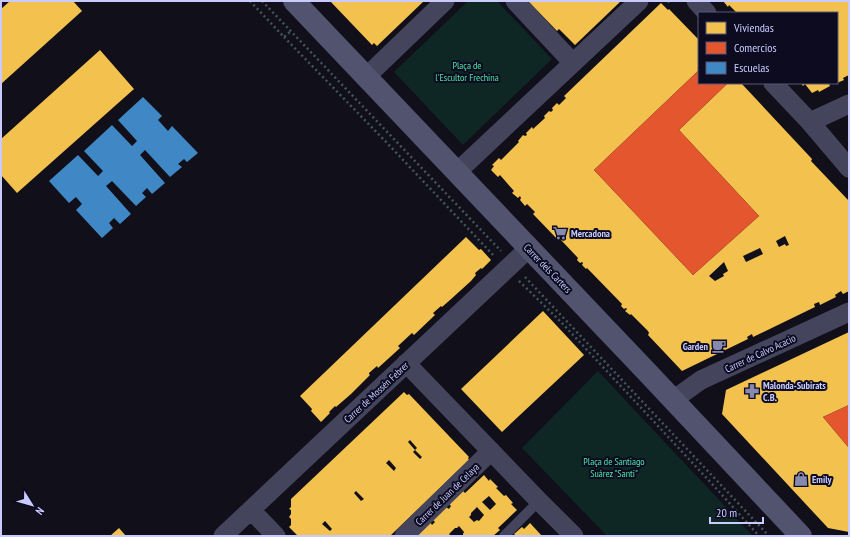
<svg xmlns="http://www.w3.org/2000/svg" width="850" height="537" font-family="'PT Sans Narrow',sans-serif">
	<style>
		.green { fill: #0e2624 }
		.homes { fill: #f2c14e; fill-rule: evenodd }
		.shops { fill: #e4572e }
		.schools { fill: #3f88c5 }
		.lines { fill: none; stroke-linecap: round; stroke-linejoin: round }
		.path { stroke: #435660; stroke-width: 2.5; stroke-dasharray: 2 3; stroke-linecap: butt }
		.lane { stroke: #44455c; stroke-width: 10 }
		.street { stroke: #44455c; stroke-width: 19 }
		.secondary { stroke: #51536f; stroke-width: 22 }
		.labels { text-anchor: middle; stroke-width: 4; stroke-linejoin: round; paint-order: stroke }
		.park-label { font-size: 10px; fill: #4ee6aa; stroke: #0c0b1f }
		.poi-label { font-size: 10px; font-weight: bold; fill: #c9cbff; stroke: #0c0b1f; text-anchor: start }
		.street-label { font-size: 10px; fill: #c9cbff; stroke: #0c0b1f }
	</style>
	<rect width="100%" height="100%" fill="#100f1a"/>
	<path class="green" d="M468 1H497L552 59 463 145 394 72Z
		M598 371 753 536H607L522 448Z"/>
	<path class="homes" d="M10 1H73L82 11 1 84V9Z
		M330 1H424L377 46 374 43 372 45Z
		M528 1H621L575 45 559 29 557 31Z
		M723 1H849V75L843 78 844 80 837 83V13H737L729 5 728 7Z
		M661 3 668 10 669 9 699 40V70L594 170 693 275 759 216 679 130 728 83H741L812 159 811 161 849 201V291L843 294 841 291 835 295 836 297 820 305 819 302 814 304 815 307 753 337 752 334 747 337 748 339 682 371 648 335 649 333 648 331 631 314 630 315 625 311 627 309 626 308 624 309 621 306 622 304 587 268 586 269 582 265 583 263 582 262 580 263 577 260 578 258 561 240 560 239 558 240 533 214 535 212 527 204 525 206 520 200 521 198 520 196 518 198 512 193 514 191 500 175 498 177 491 170 494 166 492 165 499 158 501 160 519 142 518 141 523 135 525 136 527 135 526 133 532 127 533 129 545 118 544 116 549 111 551 112 553 110 552 108 557 103 559 105 566 98 564 96ZM785 236 789 245 786 246 785 244 779 247 776 241ZM760 248 763 254 746 262 743 256ZM724 262 728 271 723 274 724 276 715 281 709 276Z
		M100 50 134 89 17 193 1 175V139Z
		M801 83H832L829 84 830 86 819 92 818 90 812 93 805 84 803 86Z
		M466 237 479 250 481 249 491 260 482 269 481 268 475 273 476 275 471 281 450 300 442 307 441 306 433 313 435 315 414 335 412 333 398 346 400 348 378 368 377 366 369 373V374L370 375 351 394 336 407 335 406 329 412 330 413 321 422 311 411 312 409 300 396Z
		M543 311 584 355 502 432 461 389Z
		M849 332V405L823 417 849 448V532L828 528 722 414 726 390Z
		M404 392 407 395 409 394 469 457 468 458 469 460 390 536H298L289 527 291 525V519L289 517 291 514V510L289 509 291 507V499ZM410 440 417 448 415 450 422 457 420 459 413 452 415 450 408 442ZM389 460 396 468 394 471 386 463ZM356 491 364 499 361 501 354 493ZM325 521 332 529 330 531 322 524Z
		M484 475 489 481 490 479 498 487 496 488 504 496 506 495 513 503 511 504 517 510 498 528 500 530 493 536H463V534L464 532 459 526 457 528H455L449 534 451 536H418L417 535 430 522 432 525 435 522 433 520 446 507 449 509 451 506 449 504 463 491 465 493ZM489 496 496 504 490 510 482 502ZM477 507 484 515 479 521 477 520 474 522 469 517 471 515V513Z
		M530 523 542 536H516L514 534 522 527 524 529Z
		M119 528 126 536H110Z"/>
	<path class="shops" d="M699 70V83H728L679 130 759 216 693 275 594 170Z
		M849 405V448L823 417Z"/>
	<path class="schools" d="M143 97 162 116 158 120 168 131 172 126 198 153 187 162 184 159 178 164 182 167 170 177 145 150 140 155 165 183 152 194 147 188 142 193 146 197 136 206 112 181 106 186 131 214 120 224 114 218 109 223 113 228 102 238 76 210 82 204 76 197 69 203 49 181 78 155 98 176 103 171 84 151 112 125 132 146 137 141 118 120Z"/>
	<g class="lines">
		<path class="path" d="M250 1 284 37 291 31
			M262 1 501 251
			M668 1 670 3 672 1
			M284 37 388 144 494 256
			M525 277 769 536
			M519 281 560 321 714 486 759 536"/>
		<path class="lane" d="M504 536 539 501"/>
		<path class="street" d="M515 1 573 63
			M696 1 707 13
			M366 77 445 1
			M773 83 810 122 849 168
			M810 122 849 104
			M457 172 639 1
			M406 363 539 501 574 536
			M673 400 701 380 849 312
			M251 510 276 536
			M223 536 529 248
			M404 536 491 451"/>
		<path class="secondary" d="M294 1 646 371 801 536"/>
	</g>
	<defs>
		<symbol id="supermarket-bare" viewBox="-9 -9 18 18"><path d="M-6-5.5h2.5l.6 2H6L4.5 2H-2.5L-4.4-4H-6ZM-1.5 3.2a1.3 1.3 0 1 0 .1 0ZM3 3.2a1.3 1.3 0 1 0 .1 0Z" fill="#8889af" stroke="#0c0b1f" stroke-width="2.5" paint-order="stroke"/></symbol>
		<symbol id="cafe-bare" viewBox="-9 -9 18 18"><path d="M-5.5-4.5H6V0H3Q3 3.5 0 3.5H-2.5Q-5.5 3.5-5.5 0ZM3-3.2v2h1.7v-2ZM-6 4.5H4V6H-6Z" fill="#8889af" stroke="#0c0b1f" stroke-width="2.5" paint-order="stroke"/></symbol>
		<symbol id="pharmacy-bare" viewBox="-9 -9 18 18"><path d="M-2-6h4v4h4v4h-4v4h-4v-4h-4v-4h4Z" fill="#8889af" stroke="#0c0b1f" stroke-width="2.5" paint-order="stroke"/></symbol>
		<symbol id="shop-bare" viewBox="-9 -9 18 18"><path d="M-5-2.5h2.3a2.7 3.5 0 0 1 5.4 0H5L5.5 6h-11ZM-1.5-2.5h3a1.5 2.3 0 0 0-3 0Z" fill="#8889af" stroke="#0c0b1f" stroke-width="2.5" paint-order="stroke"/></symbol>
	</defs>
	<g fill-rule="evenodd">
		<use href="#supermarket-bare" x="550" y="223" width="20" height="20"/>
		<use href="#cafe-bare" x="709" y="336" width="20" height="20"/>
		<use href="#pharmacy-bare" x="742" y="381" width="20" height="20"/>
		<use href="#shop-bare" x="791" y="469" width="20" height="20"/>
	</g>
	<g class="labels">
		<g class="park-label">
			<text x="467" y="69">Plaça de<tspan x="467" dy="12">l'Escultor Frechina</tspan></text>
			<text x="614" y="465">Plaça de Santiago<tspan x="614" dy="12">Suárez "Santi"</tspan></text>
		</g>
		<g class="poi-label">
			<text x="571" y="237">Mercadona</text>
			<text x="708" y="350" text-anchor="end">Garden</text>
			<text x="763" y="389">Malonda-Subirats<tspan x="763" dy="12">C.B.</tspan></text>
			<text x="812" y="483">Emily</text>
		</g>
		<g class="street-label">
			<text transform="translate(548 268) rotate(46)" y="4">Carrer dels Carters</text>
			<text transform="translate(760 353) rotate(-25)" y="4">Carrer de Calvo Acacio</text>
			<text transform="translate(376 392) rotate(-43)" y="4">Carrer de Mossén Febrer</text>
			<text transform="translate(447 494) rotate(-44)" y="4">Carrer de Juan de Celaya</text>
		</g>
	</g>
	<rect width="850" height="537" fill="none" stroke="#c9cbff" stroke-width="4"/>
	<rect x="698" y="12" width="140" height="72" fill="#0c0b1f" stroke="#585879"/>
	<rect x="706" y="22" width="20" height="12" fill="#f2c14e" stroke="#585879"/>
	<text x="734" y="32" font-size="12" fill="#c9cbff">Viviendas</text>
	<rect x="706" y="42" width="20" height="12" fill="#e4572e" stroke="#585879"/>
	<text x="734" y="52" font-size="12" fill="#c9cbff">Comercios</text>
	<rect x="706" y="62" width="20" height="12" fill="#3f88c5" stroke="#585879"/>
	<text x="734" y="72" font-size="12" fill="#c9cbff">Escuelas</text>
	<g transform="translate(32 505) rotate(127)" stroke="#0c0b1f" stroke-width="3" paint-order="stroke">
	<path d="M0-3L7 15L0 10L-7 15Z" fill="#c9cbff"/>
	<text y="-6" font-size="11" font-weight="bold" text-anchor="middle" fill="#c9cbff">N</text>
	</g>
	<path d="M710 517v6h53v-6" fill="none" stroke="#c9cbff" stroke-width="2"/>
	<text x="716" y="517" font-size="12" fill="#c9cbff" stroke="#0c0b1f" stroke-width="3" paint-order="stroke">20 m</text>
</svg>
